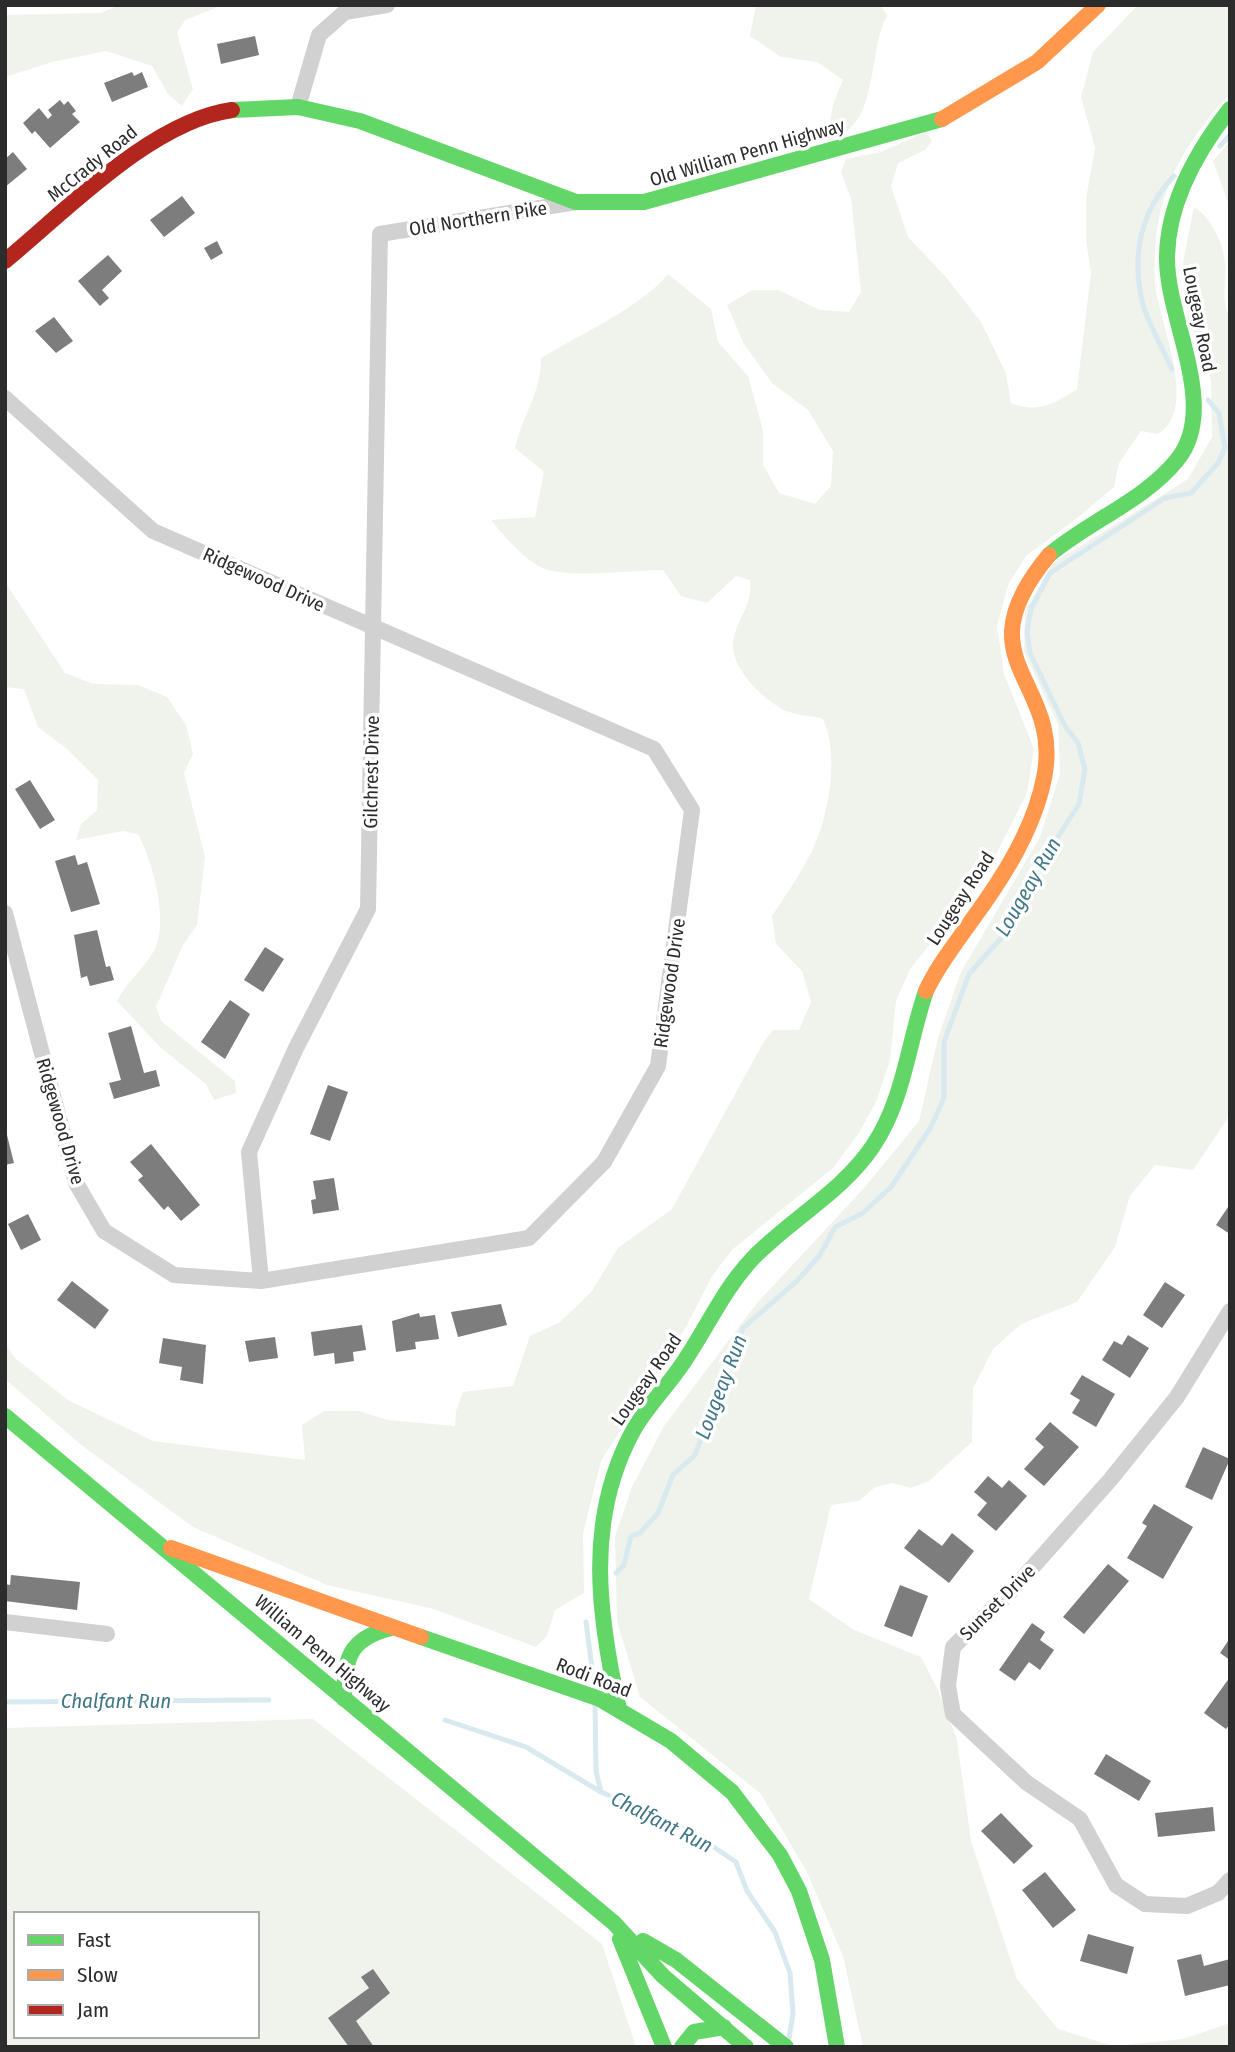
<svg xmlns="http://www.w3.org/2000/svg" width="1235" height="2052" font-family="'Fira Sans Condensed',sans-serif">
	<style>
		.green { fill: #f0f3eb; fill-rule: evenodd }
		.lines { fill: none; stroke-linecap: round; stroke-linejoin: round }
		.stream { stroke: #d8e9ef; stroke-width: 5 }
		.building { fill: #7d7d7d }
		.street { stroke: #d1d1d1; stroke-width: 16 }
		.fast { stroke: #63d668; stroke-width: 16 }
		.slow { stroke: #ff974d; stroke-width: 16 }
		.jam { stroke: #b3261e; stroke-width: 16 }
		.labels { text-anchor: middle; stroke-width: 7; stroke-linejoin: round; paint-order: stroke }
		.street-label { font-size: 19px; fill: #2c2c2c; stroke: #fff }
		.water-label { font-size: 21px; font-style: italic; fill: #407788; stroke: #fff }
	</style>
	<rect width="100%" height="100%" fill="#fff"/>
	<path class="green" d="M119 5H223L185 20 177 33 193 89 182 106 168 94 152 66 106 51 52 62 5 77V15L101 13Z
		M756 5H881L887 16C870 46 876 107 850 128 844 134 834 138 827 142L833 105 843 80 817 62 781 57 750 36Z
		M1138 5H1230V94C1191 135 1161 182 1156 239 1155 253 1154 269 1155 282 1158 321 1200 408 1158 434L1141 431 1119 463 1114 487 1076 519 1026 556 1009 583 997 626 1004 674 1034 749 1027 793 985 876 910 969 896 1001 890 1060 877 1100 859 1133 832 1169 733 1249 712 1276 686 1327 601 1461 583 1534 584 1593 555 1610 547 1636 536 1647 434 1609 327 1585 193 1527 80 1444 5 1379V1344L15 1358 68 1400 153 1441 305 1460 302 1425 324 1411H359L388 1420 455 1426 456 1411 463 1392 513 1386 530 1336 560 1322 592 1291 618 1248 672 1209 763 1043 773 1030H799L811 1002 802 971 776 944 772 916C785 896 799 876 810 855 828 821 841 753 822 718 810 716 795 715 784 710 761 698 726 664 734 637 740 613 752 607 750 580L736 576 707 603 681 596 663 570C633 570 567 579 543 568 524 560 504 536 491 520L535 517 544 472 515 448C523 414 541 393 541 358 579 335 641 307 668 274L711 309 718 342 748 376 763 430V465L779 493 815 504 831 486 833 451 808 410 772 383 744 344 727 305 752 290H778L820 310 849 312 861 292 851 198 841 172 846 159 881 152 926 132 932 141 925 150 898 163 891 186 908 237 945 276 981 322 1006 373 1011 403C1037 414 1054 404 1077 389L1091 273 1086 240V199L1095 148 1081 97 1093 52Z
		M1230 141V208L1213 161Z
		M1194 207C1210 216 1224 244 1225 264 1227 284 1220 299 1230 318V1115L1193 1170 1155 1165 1130 1196 1115 1247 1077 1302 1021 1324 993 1349 973 1388 972 1442 929 1481 911 1488 893 1483 875 1487 859 1501 831 1505 809 1599 854 1630 921 1657 938 1690 957 1740 971 1841 1017 1979 1058 2029 1113 2046 1183 2039 1230 2023V2047H863L843 1956 807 1872 761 1794 640 1697 617 1621 615 1537 632 1487 664 1426 757 1303 864 1188 919 1121 938 1038 961 972 1040 837 1060 774 1058 724 1024 652 1025 611 1053 563 1188 479 1212 437 1211 379 1188 318 1183 261Z
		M5 582 65 673 93 684 138 685 167 697 186 725 193 754 184 773 205 857 197 925 183 945 156 1007 161 1021 235 1081 236 1093 214 1100 206 1084 161 1048 117 1001C127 981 145 968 155 949 169 919 152 861 138 834L123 831 76 840 81 824 97 810 98 780 67 749 38 727 24 689 5 687Z
		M313 1719 602 1944 636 2047H5V1728ZM16 1914H257V2036H16Z"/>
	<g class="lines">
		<path class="stream" d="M1220 146 1230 135
			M1172 369C1164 351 1148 323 1143 305 1131 256 1139 213 1174 176
			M616 1573 624 1565 631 1536 640 1533 658 1513 673 1475 695 1455 743 1328 797 1281 820 1255 835 1227 863 1213 891 1187 931 1127 944 1098V1042L969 974 1011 927 1024 890 1079 804 1085 769 1078 743 1065 726 1030 653 1027 632 1031 609 1050 573 1165 498 1191 493 1218 463 1225 448 1219 413 1208 400
			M586 1622 595 1691
			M5 1702 269 1700
			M595 1704 596 1771 601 1792
			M445 1720 526 1747 601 1792 690 1831 736 1862 747 1891 775 1932 790 1973 793 2014 789 2038"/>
	</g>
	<path class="building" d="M255 36 259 55 221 64 217 44Z
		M132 72 134 76 142 72 148 87 112 102 104 83Z
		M60 100 64 105 68 101 76 111 72 114 80 122 50 148 35 131 32 134 23 123 39 108 48 119 52 115 48 110Z
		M13 152 27 169 5 187V159Z
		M182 196 195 213 164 237 150 220Z
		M217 241 223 253 211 260 204 248Z
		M108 255 122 271 102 290 109 298 100 306 78 281Z
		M54 317 73 341 56 353 35 331Z
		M30 780 55 820 40 829 15 789Z
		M75 855 78 865 87 862 100 904 71 912 55 861Z
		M97 930 106 967 110 966 114 980 90 986 87 976 81 978 74 935Z
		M265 947 284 959 263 992 244 980Z
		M230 1000 250 1014 225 1059 201 1042Z
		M131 1026 144 1073 156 1070 160 1086 114 1099 109 1083 121 1080 108 1033Z
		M328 1085 348 1092 330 1141 310 1134Z
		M5 1127 14 1163 5 1165Z
		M151 1144 200 1205 181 1221 168 1206 164 1210 138 1180 143 1176 130 1162Z
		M334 1178 339 1210 313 1214 311 1200 316 1199 313 1181Z
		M1230 1204V1234L1216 1225Z
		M28 1214 41 1240 21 1250 8 1224Z
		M72 1281 109 1310 95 1329 57 1300Z
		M1165 1282 1185 1295 1162 1328 1143 1315Z
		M501 1304 507 1325 458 1337 451 1312Z
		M419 1313 420 1317 435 1315 439 1339 415 1342 416 1349 396 1352 392 1321Z
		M362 1325 366 1350 353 1352 354 1361 335 1364 334 1353 314 1356 311 1332Z
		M1128 1335 1149 1348 1130 1378 1102 1360 1114 1341 1122 1345Z
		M275 1337 278 1358 249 1362 245 1341Z
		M163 1338 206 1345 203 1384 180 1380 182 1367 159 1363Z
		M1082 1375 1115 1394 1096 1427 1072 1413 1080 1400 1070 1394Z
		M1050 1422 1079 1447 1044 1486 1024 1469 1044 1447 1035 1439Z
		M1203 1447 1230 1459 1212 1500 1185 1487Z
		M988 1476 1002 1488 1009 1480 1027 1496 996 1531 977 1515 987 1503 974 1492Z
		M1154 1504 1193 1527 1163 1579 1127 1558 1147 1526 1142 1523Z
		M919 1529 942 1546 952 1533 974 1551 949 1583 904 1548Z
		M1108 1564 1129 1581 1084 1634 1063 1617Z
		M11 1575 80 1582 77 1610 5 1601V1584L10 1585Z
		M900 1585 928 1596 912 1637 884 1626Z
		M1032 1623 1045 1632 1040 1640 1054 1650 1040 1670 1029 1662 1015 1681 999 1670Z
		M1230 1638V1660L1220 1653Z
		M1230 1677V1724L1226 1729 1204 1713Z
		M1106 1754 1151 1781 1139 1801 1094 1774Z
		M1213 1807 1215 1831 1158 1837 1155 1813Z
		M1001 1813 1033 1846 1014 1864 981 1831Z
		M1045 1872 1076 1910 1053 1928 1022 1890Z
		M1088 1934 1134 1947 1127 1974 1080 1961Z
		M1201 1954 1204 1966 1230 1959V1985L1185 1996 1177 1960Z
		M373 1969 390 1993 356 2021 374 2047H349L328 2018 369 1988 361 1977Z"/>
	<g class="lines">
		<path class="street" d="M298 107 319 35 345 12 387 5
			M5 398 153 531 654 749 692 810 658 1066 604 1162 529 1238 261 1281 174 1275 104 1231 76 1183 5 913
			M261 1281 249 1152 296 1048 368 909 380 234 576 202
			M1230 1311 1177 1397 1110 1480 1015 1587 953 1647 948 1686 953 1714 1027 1783 1080 1819 1116 1885 1145 1904 1187 1906 1218 1893 1230 1880
			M5 1622 107 1634"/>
		<path class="fast" d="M232 110 298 107 360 121 576 202H644L942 119
			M1049 555C1089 521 1144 501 1177 460 1220 408 1167 320 1167 259 1167 203 1197 151 1230 109
			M5 1416 614 1923 663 1976 746 2047
			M421 1637 600 1699 671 1741 732 1792 780 1855 799 1891 822 1960 837 2047
			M344 1699C345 1658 348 1639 391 1628
			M619 1709C598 1615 585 1519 633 1431 647 1406 668 1386 683 1363 707 1328 724 1288 754 1257 791 1219 843 1191 873 1146 904 1100 908 1043 926 991
			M620 1939 664 2047
			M643 1941 676 1960 786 2047
			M682 2047 694 2032 724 2027"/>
		<path class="slow" d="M942 119 1037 62 1098 5
			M926 991C938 965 956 943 972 920 1003 878 1034 829 1044 778 1064 679 959 663 1049 555
			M171 1548 421 1637"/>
		<path class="jam" d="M5 261C67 210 152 121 232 110"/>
	</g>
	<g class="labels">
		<g class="street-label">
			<text transform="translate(747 152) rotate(-16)" y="7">Old William Penn Highway</text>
			<text transform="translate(92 163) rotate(-39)" y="7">McCrady Road</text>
			<text transform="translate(478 218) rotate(-9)" y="7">Old Northern Pike</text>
			<text transform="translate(1200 319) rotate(79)" y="7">Lougeay Road</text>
			<text transform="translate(264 579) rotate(24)" y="7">Ridgewood Drive</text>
			<text transform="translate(371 772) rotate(-89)" y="7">Gilchrest Drive</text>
			<text transform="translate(960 898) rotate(-57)" y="7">Lougeay Road</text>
			<text transform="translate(669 983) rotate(-82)" y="7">Ridgewood Drive</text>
			<text transform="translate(61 1121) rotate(74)" y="7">Ridgewood Drive</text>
			<text transform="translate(646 1379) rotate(-55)" y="7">Lougeay Road</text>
			<text transform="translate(997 1602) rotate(-45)" y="7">Sunset Drive</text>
			<text transform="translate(323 1653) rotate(40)" y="7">William Penn Highway</text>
			<text transform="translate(594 1677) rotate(21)" y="7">Rodi Road</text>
		</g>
		<g class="water-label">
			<text transform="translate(1028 887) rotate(-60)" y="7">Lougeay Run</text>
			<text transform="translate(721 1387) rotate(-69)" y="7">Lougeay Run</text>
			<text x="116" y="1708">Chalfant Run</text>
			<text transform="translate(662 1822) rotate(27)" y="7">Chalfant Run</text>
		</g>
	</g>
	<rect width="1235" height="2052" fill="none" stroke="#2c2c2c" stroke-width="14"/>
	<rect x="14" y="1912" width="245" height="126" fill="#ffffff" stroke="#ababab" stroke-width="2"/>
	<rect x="28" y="1935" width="35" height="10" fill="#63d668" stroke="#ababab" stroke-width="2"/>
	<text x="77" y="1947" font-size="21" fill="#2c2c2c">Fast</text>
	<rect x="28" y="1970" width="35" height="10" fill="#ff974d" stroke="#ababab" stroke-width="2"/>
	<text x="77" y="1982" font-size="21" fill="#2c2c2c">Slow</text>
	<rect x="28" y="2005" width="35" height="10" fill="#b3261e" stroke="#ababab" stroke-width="2"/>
	<text x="77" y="2017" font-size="21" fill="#2c2c2c">Jam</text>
</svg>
